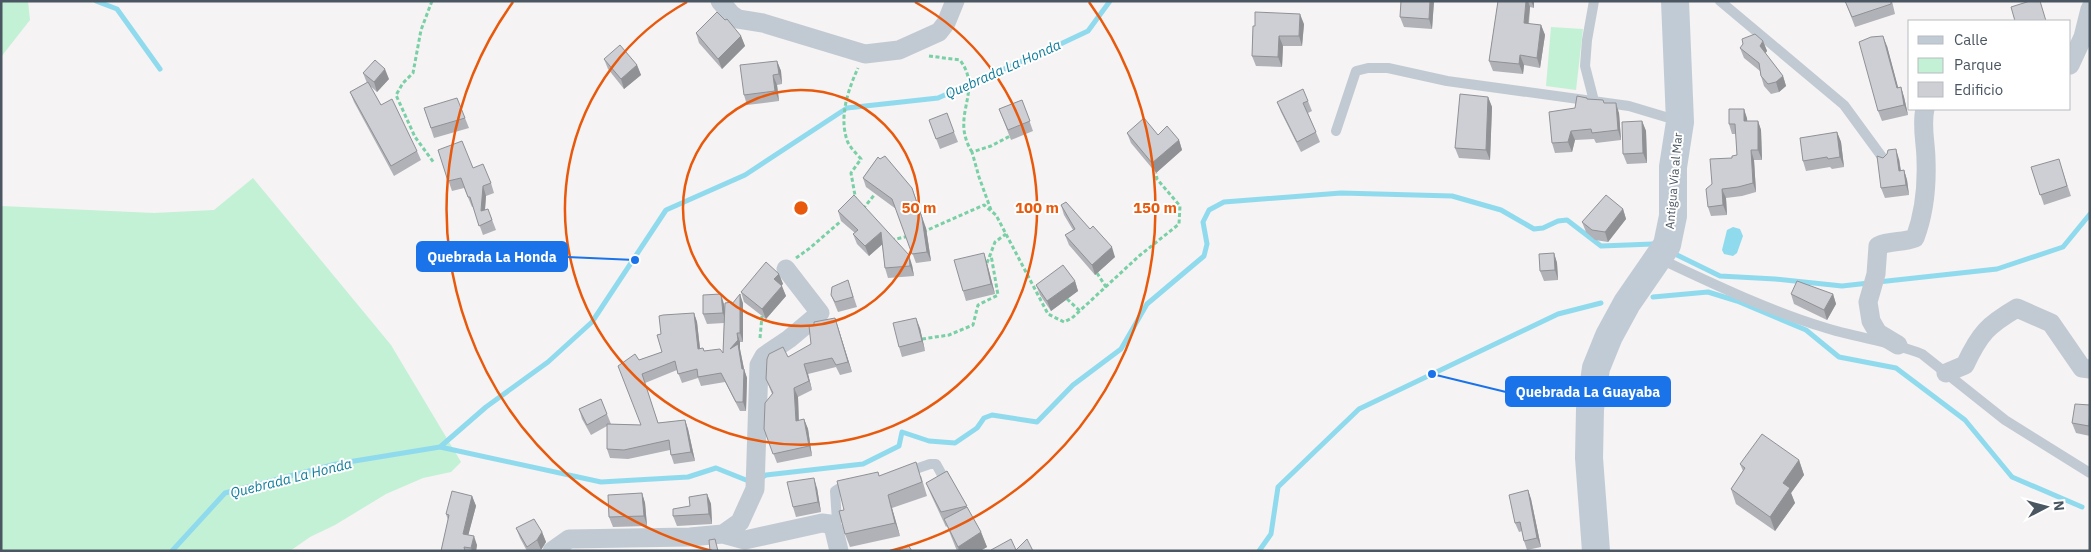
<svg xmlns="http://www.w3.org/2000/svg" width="2091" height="552" font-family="'IBM Plex Sans',sans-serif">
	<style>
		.green { fill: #c3f1d5 }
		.water { fill: #90daee }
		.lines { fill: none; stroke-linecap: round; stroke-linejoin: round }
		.stream { stroke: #90daee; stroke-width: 5 }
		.path { stroke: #7ad0a6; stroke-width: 3; stroke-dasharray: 4 2.5; stroke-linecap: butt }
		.service { stroke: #c1cad2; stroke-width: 10 }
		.minor { stroke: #c1cad2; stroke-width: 19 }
		.secondary { stroke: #c1cbd6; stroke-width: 28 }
		.wall { fill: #b0b2b7 }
		.shaded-wall { fill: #909195 }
		.building { fill: #cdcfd5; stroke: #909195 }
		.ring { fill: none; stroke: #e8590c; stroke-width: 2.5 }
		.labels { text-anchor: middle; stroke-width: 4; stroke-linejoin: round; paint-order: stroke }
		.street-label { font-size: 12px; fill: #4a5661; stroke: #fff }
		.water-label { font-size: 14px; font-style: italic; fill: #0c7c9b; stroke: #fff }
		.centre { fill: #e8590c; stroke: #fff; stroke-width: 2.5 }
		.ring-label { font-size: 15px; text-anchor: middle; font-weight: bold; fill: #e8590c; stroke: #fff; stroke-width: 4; stroke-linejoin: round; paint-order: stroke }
		.leader { fill: none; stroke: #1a73e8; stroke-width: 2 }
		.callout-dot { fill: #1a73e8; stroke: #fff; stroke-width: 2 }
		.callout { fill: #1a73e8; stroke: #1a73e8; stroke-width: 2 }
		.callout-label { font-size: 14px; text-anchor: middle; font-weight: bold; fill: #fff }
	</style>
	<rect width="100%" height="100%" fill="#f5f3f3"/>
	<path class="green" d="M1 1H28L30 20 1 57Z
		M1551 27 1583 29 1576 90 1546 86Z
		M253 178 391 345 461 462 451 472 423 478 386 494 335 525 310 537 290 551H1V206L154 213 214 210Z"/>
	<path class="water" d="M1733 227 1740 229 1743 236 1737 253 1733 256 1724 254 1722 250 1727 230Z"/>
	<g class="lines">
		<path class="stream" d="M96 1 117 9 160 69
			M1675 254 1720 276 1775 279 1842 286 1869 283
			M1878 282 1997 269 2063 247 2090 214
			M1653 297 1708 292 1737 301 1806 330 1839 357 1896 368 1965 420 2012 477 2082 507
			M440 447 601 482 688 477 716 468 751 482
			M759 479 766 475 863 464 899 446 902 432 929 441 955 443 977 428 984 418 992 415 1037 422 1073 385 1121 349 1147 304 1204 256 1207 244 1203 222 1209 210 1224 202 1341 193 1452 196 1501 210 1534 229 1543 228 1558 221 1567 220 1601 246 1653 244
			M172 551 225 493 336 464 440 447 486 407 548 362 592 322 666 210 745 175 847 108 938 98 1052 48 1088 31 1110 1
			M1259 551 1271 534 1278 487 1359 409 1558 314 1601 303"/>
		<path class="path" d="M432 1 421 30 413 73 403 83 396 95 415 137 434 163
			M929 56 960 60C984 92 949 115 972 152
			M856 201 851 173 861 159C857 154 849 147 847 140 839 116 848 90 858 68
			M863 209 875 194
			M991 210 979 177 972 152 991 146 1010 136
			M923 232 984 205 996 215 1048 314 1064 322 1072 318 1139 256 1179 224 1180 206 1157 179 1156 173
			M891 240 910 236
			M796 258 810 248 841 221
			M987 263 995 242 1006 234
			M1097 273 1106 287
			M1067 299 1080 311
			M760 338 762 316
			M922 339 949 335 973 325 978 305 998 295 991 255"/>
		<path class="service" d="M1594 1 1587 40 1585 66 1594 101
			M1720 1 1844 105 1885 161
			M1336 131 1356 71 1368 68H1388L1447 81 1629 106 1679 121
			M1658 258C1712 283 1767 310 1823 327 1856 338 1891 341 1922 354L2005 420 2090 473
			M907 472 930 464H936L946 482
			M831 526 837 521 835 491 843 486 851 484"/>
		<path class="minor" d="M720 1 731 14 738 19 763 23 865 54 899 50 939 32 946 23 955 1
			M2070 65 2083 37 2090 9
			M1898 345 1878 333 1871 321 1868 302 1876 274 1878 246C1890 240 1903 243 1915 238 1924 214 1927 186 1926 160 1926 144 1921 125 1925 109
			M1946 373 1965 365C1980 333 1988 325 2017 308L2051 323 2082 368 2090 369
			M723 534 745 540 822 523 830 524 834 530 839 551
			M552 551 569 539 690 537 723 534 740 522 755 489 759 365 764 356 789 339 820 313 786 269"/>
		<path class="secondary" d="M1596 551 1589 458 1590 409 1596 368 1609 336 1627 303 1667 245 1673 216V167L1680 122 1675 1"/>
	</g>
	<path class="wall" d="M1434 1 1432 29 1404 27 1400 17Z
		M1498 1H1534V8L1530 7 1529 24 1541 25 1545 35 1540 68 1524 65 1523 74 1493 71 1489 61Z
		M1845 1H1892L1895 14 1855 27Z
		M1304 24 1302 46H1283L1282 67 1256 66 1252 56 1253 26Z
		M696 33 741 36 745 46 722 69 699 43Z
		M1763 41 1767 51 1765 54 1783 76 1786 86 1779 92 1771 94 1764 86 1761 76 1760 71 1744 58 1740 48Z
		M1887 46 1898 88 1901 87 1904 97 1908 115 1882 121 1878 111Z
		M604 59 637 65 641 75 624 89 608 69Z
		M777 61 781 71 782 84 777 85 779 101 747 105 744 95Z
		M363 73 389 79 377 92 369 85 381 105 417 151 421 160 394 176 354 102 350 92 367 83Z
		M1488 97 1492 107 1490 160 1459 158 1455 148Z
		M1588 99 1603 100 1604 103 1619 113 1621 140 1596 143 1594 139 1575 140 1572 152 1555 153 1552 143 1575 108Z
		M1022 100 1033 131 1011 140 999 109Z
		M1308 101 1312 111 1308 113 1320 142 1301 152 1281 112 1277 102Z
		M424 108 465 118 469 128 434 138Z
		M1744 109 1747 121H1758L1761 130 1762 160H1754L1756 192 1742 196 1726 198 1727 215 1711 216 1708 207 1712 184 1732 158 1737 155 1736 134H1732L1729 124Z
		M929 120 954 132 958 142 940 149Z
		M1642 121 1646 131 1647 163 1627 164 1623 154Z
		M1837 132 1841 142 1844 167 1832 169 1830 167 1806 171 1803 161Z
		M1127 133 1158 135 1179 140 1182 150 1156 173 1131 143Z
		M438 150 491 183 494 193 486 196 485 210 488 209 496 230 483 235 473 207H472L464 188 452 191Z
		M878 157 926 228 931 261 916 263 896 209 866 187 863 178Z
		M1883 158 1899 159 1901 170H1904L1907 180 1909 195 1885 198 1881 188Z
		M2031 167 2062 169 2071 196 2044 205Z
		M1061 205 1090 229 1115 257 1095 275 1069 245 1065 235 1073 230 1064 215Z
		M1623 209 1626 219 1608 242 1595 240 1586 232 1582 222Z
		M838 211 912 265 914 276 888 278 885 268 882 244 869 256 857 244 853 234 855 233 841 221Z
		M1554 253 1557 263 1558 280 1544 281 1540 271Z
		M987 263 995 294 966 301 963 291Z
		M779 274 783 284 781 285 786 296 766 319 744 302 741 292Z
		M848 280 857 307 838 312 831 295Z
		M1075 281 1078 291 1051 311 1040 295 1036 285Z
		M1791 294H1833L1836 304 1827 320 1794 304Z
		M743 303V342H740V349L744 369 747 378 746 411H740L725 382 701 386 698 378 682 383 677 370 645 383 658 423 685 420 688 429 695 461 674 464 671 455 670 450 628 459 610 458 607 449V426L591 435 582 419 579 409 601 399 611 424 641 425 639 360 662 352 661 334 694 313 697 322 700 348 704 351 723 353 724 323 707 324 703 314 724 304 725 309 732 304Z
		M835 318 852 372 840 375 836 367 808 374 812 390 798 397 799 421 804 419 808 429 812 456 777 463 764 429 772 394 766 379 811 344Z
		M920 328 925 351 902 357 899 347Z
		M2090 405V436L2076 433 2072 423Z
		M1799 460 1804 475 1791 493 1795 503 1775 531 1736 504 1731 489 1743 471 1740 464Z
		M947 471 981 532 987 547 980 551H957L947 526 946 527 932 497 926 483Z
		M880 476H921L927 496 892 508 900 536 850 547 845 534 844 510Z
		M817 488 821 512 796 517 793 507Z
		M1528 490 1531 499 1541 547 1527 550 1524 541 1522 531 1519 532 1515 523Z
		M642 493 645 503 647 526 613 527 609 517Z
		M707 494 711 504 712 524 677 526 673 516 690 506Z
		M472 496 476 506 468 535 477 545 476 551H441L448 520 446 514Z
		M516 528 542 532 546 542 541 550 527 551 520 538Z"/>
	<path class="shaded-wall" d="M1430 1H1434L1432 29 1429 19Z
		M1526 1H1528L1530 7 1527 33 1524 23Z
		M1531 1H1534V8Z
		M1300 14 1304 24 1302 46 1299 36Z
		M1541 25 1545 35 1540 68 1537 58Z
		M741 36 745 46 722 69 718 59Z
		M1279 36 1283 46 1282 67 1278 57Z
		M1883 36 1887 46 1901 98 1897 88Z
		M1763 41 1767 51 1763 56 1760 46Z
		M1520 55 1524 65 1523 74 1519 64Z
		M777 61 781 71 782 84 779 74Z
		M637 65 641 75 624 89 621 79Z
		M385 69 389 79 377 92 374 82Z
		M773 75 777 85 779 101 775 91Z
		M1783 76 1786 86 1779 92 1776 82Z
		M1901 87 1904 97 1908 115 1904 105Z
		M1488 97 1492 107 1490 160 1486 150Z
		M1616 103 1619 113 1621 140 1618 130Z
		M1744 109 1747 118 1748 130 1744 121Z
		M1642 121 1646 131 1647 163 1643 153Z
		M1758 121 1761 130 1762 160 1758 150Z
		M1571 131 1575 140 1572 152 1568 142Z
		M1837 132 1841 142 1844 167 1840 157Z
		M1179 140 1182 150 1156 173 1152 163Z
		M1896 149 1899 159 1902 181 1899 171Z
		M1751 150 1754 160 1756 192 1753 183Z
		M1904 170 1907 180 1909 195 1906 185Z
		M483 186 486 196 484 221 481 211Z
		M912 188 926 228 931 261 927 252Z
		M1722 189 1726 198 1727 215 1723 205Z
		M1623 209 1626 219 1608 242 1605 232Z
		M881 232 885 242 869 256 865 246Z
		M1112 247 1115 257 1095 275 1092 265Z
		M984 253 987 263 995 294 991 284Z
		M1554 253 1557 263 1558 280 1555 270Z
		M909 255 912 265 914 276 910 266Z
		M779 274 783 284 778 289 774 279Z
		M1075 281 1078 291 1051 311 1047 301Z
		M782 286 786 296 766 319 762 309Z
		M721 294 724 304 726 323 723 313Z
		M740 294 743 303V342L740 333Z
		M1833 294 1836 304 1827 320 1824 310Z
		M694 313 697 322 701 358 698 349Z
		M835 318 838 327 852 372 848 362Z
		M916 318 920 328 925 351 922 341Z
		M737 333 740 342V349L744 369 747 378 746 411 743 402 730 349Z
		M804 364 808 374 812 390 809 381Z
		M794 388 798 397 799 431 796 421Z
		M804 419 808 429 812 456 809 446Z
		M685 420 688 429 695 461 691 452Z
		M1799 460 1804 475 1791 493 1795 503 1775 531 1770 517 1783 483Z
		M814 478 817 488 821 512 818 502Z
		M1528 490 1531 499 1541 547 1537 538Z
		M642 493 645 503 647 526 644 516Z
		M707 494 711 504 712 524 709 514Z
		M888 495 892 508 900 536 895 523Z
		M472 496 476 506 466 544 463 534Z
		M542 532 546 542 541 550 537 540Z
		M981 532 987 547 980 551H959L958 547Z
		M474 536 477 545 476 551H472L471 548Z"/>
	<path class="building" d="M1401 1H1430L1429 19 1400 17Z
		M1498 1H1526L1524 23 1541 25 1537 58 1520 55 1519 64 1489 61Z
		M1845 1H1891V4L1852 17Z
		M2030 1H2040L2046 21H2015L2011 7Z
		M717 12 725 20 727 19 741 36 718 59 696 33Z
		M1255 12 1300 14 1299 36H1279L1278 57 1252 56 1253 26H1255Z
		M1755 34 1763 41 1760 46 1783 76 1776 82 1768 84 1761 76 1759 63 1740 48 1743 44 1742 39Z
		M1883 36 1897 88 1901 87 1904 105 1878 111 1859 42 1871 37Z
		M620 45 637 65 621 79 604 59Z
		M375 60 385 69 374 82 363 73Z
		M777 61 779 74 773 75 775 91 744 95 740 65Z
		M368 82 381 105 392 99 417 151 391 166 350 92Z
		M1303 89 1308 101 1303 103 1316 132 1297 142 1277 102Z
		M1460 94 1488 97 1486 150 1455 148Z
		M1577 96 1587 98V99L1603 100 1604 103H1616L1618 130 1592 133 1591 129 1571 131 1568 142 1552 143 1549 112 1575 108Z
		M457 98 465 118 431 128 424 108Z
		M1022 100 1030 121 1008 130 999 109Z
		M1729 109H1744V121H1758V150H1751L1753 183 1738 187 1722 189 1723 205 1708 207 1706 189 1712 184 1710 159 1732 158V156L1737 155 1735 124H1729Z
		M947 113 954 132 936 139 929 120Z
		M1144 118 1158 135 1167 126 1179 140 1152 163 1127 133Z
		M1642 121 1643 153 1623 154 1622 122Z
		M1837 132 1840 157 1828 159 1827 157 1803 161 1800 138Z
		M462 141 473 168 483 164 491 183 483 186 481 211 488 209 492 220 479 226 470 197H468L461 178 448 181 438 150Z
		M1896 149 1899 171 1904 170 1906 185 1881 188 1877 156 1883 158 1887 154 1888 150Z
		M885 156 912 188 922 218 927 252 912 254 892 199 863 178 878 157 880 159Z
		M2059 159 2067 186 2040 195 2031 167Z
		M854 195 909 255 910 266 885 268 881 232 865 246 853 234 858 230 838 211Z
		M1606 195 1623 209 1605 232 1592 230 1582 222Z
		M1066 202 1090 229 1093 226 1112 247 1092 265 1065 235 1075 229 1061 205Z
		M984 253 991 284 963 291 954 260Z
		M1554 253 1555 270 1540 271 1539 254Z
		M766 262 779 274 774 279 782 286 762 309 741 292Z
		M1063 265 1075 281 1047 301 1036 285Z
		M848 280 853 297 835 302 831 295 832 287Z
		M1797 281 1833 294 1824 310 1791 294Z
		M721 294 723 313 703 314V295Z
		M740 294V333H737L738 340 730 349 738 344 742 369H744L743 402H736L721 373 698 377 697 369 678 374 675 361 642 374 658 423 685 420 691 452 671 455 669 440 624 450 607 449V424L641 425 618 366 635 354 639 360 662 352 657 335 661 334 659 316 663 315 694 313 698 349 703 348 704 351 720 349 723 353 725 303 732 302V304Z
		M835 318 848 362 836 365 832 358 804 364 809 381 794 388 796 421 804 419 809 446 773 454 764 429 765 403 773 393 766 379 767 359 769 354 783 347 788 357 811 344 809 326 814 325V322Z
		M916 318 922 341 899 347 893 323Z
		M601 399 607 414 587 425 579 409Z
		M2075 404 2090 405 2089 426 2072 423Z
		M1762 434 1799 460 1783 483 1790 488 1770 517 1731 489 1745 468 1740 464Z
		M916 462 922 482 888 495 895 523 845 534 839 511 844 510 837 481 878 472 879 476Z
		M947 471 967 506 941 512 926 483Z
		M814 478 818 502 793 507 787 482Z
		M1528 490 1537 538 1524 541 1520 522 1515 523 1509 495Z
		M452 491 472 496 463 534 474 536 471 548 464 547 465 551H441L449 515 446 514Z
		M642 493 644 516 609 517 608 495Z
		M707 494 709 514 673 516V509L690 506 689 497Z
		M967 507 981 532 958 547 944 519Z
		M534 519 542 532 537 540 527 547 516 528Z
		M715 539 718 551H710L709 540Z
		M1011 539 1016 550 1027 539 1033 551H991V550Z
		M908 545 912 551H897Z"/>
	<g class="ring">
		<circle cx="801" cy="208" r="118"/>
		<path d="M915 2A236 236 0 1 1 687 2"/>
		<path d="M712 551A354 354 0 0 1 513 2M1089 2A354 354 0 0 1 890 551"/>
	</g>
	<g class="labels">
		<g class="street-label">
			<text transform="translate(1674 181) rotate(-85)" y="4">Antigua Vía al Mar</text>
		</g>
		<g class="water-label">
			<text transform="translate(1003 69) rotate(-24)" y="5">Quebrada La Honda</text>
			<text transform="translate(291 478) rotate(-14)" y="5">Quebrada La Honda</text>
		</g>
	</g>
	<circle cx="801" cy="208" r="8" class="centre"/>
	<g class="ring-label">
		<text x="919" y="213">50 m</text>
		<text x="1037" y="213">100 m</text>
		<text x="1155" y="213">150 m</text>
	</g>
	<path class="leader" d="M635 260L567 257M1432 374L1506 392"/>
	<g class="callout-dot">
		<circle cx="635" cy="260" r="5"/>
		<circle cx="1432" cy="374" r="5"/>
	</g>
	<g class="callout">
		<rect x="417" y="242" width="150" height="29" rx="5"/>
		<rect x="1506" y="377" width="164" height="29" rx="5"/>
	</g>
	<g class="callout-label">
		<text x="492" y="262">Quebrada La Honda</text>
		<text x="1588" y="397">Quebrada La Guayaba</text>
	</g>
	<rect width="2091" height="552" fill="none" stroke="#4a5661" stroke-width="5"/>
	<rect x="1908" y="20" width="162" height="90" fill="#ffffff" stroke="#b7bbc0"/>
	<rect x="1918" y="36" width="25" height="8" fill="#c1cbd6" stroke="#b7bbc0"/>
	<text x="1954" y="45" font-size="15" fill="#4a5661">Calle</text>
	<rect x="1918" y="58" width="25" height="15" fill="#c3f1d5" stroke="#b7bbc0"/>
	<text x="1954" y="70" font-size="15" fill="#4a5661">Parque</text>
	<rect x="1918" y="82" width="25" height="15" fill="#cdcfd5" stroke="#b7bbc0"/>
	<text x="1954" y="95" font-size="15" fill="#4a5661">Edificio</text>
	<g transform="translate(2046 507) rotate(84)" stroke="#ffffff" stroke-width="4" paint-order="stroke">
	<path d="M0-4L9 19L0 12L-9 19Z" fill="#4a5661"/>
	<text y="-8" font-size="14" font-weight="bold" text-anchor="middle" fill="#4a5661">N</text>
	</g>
</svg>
